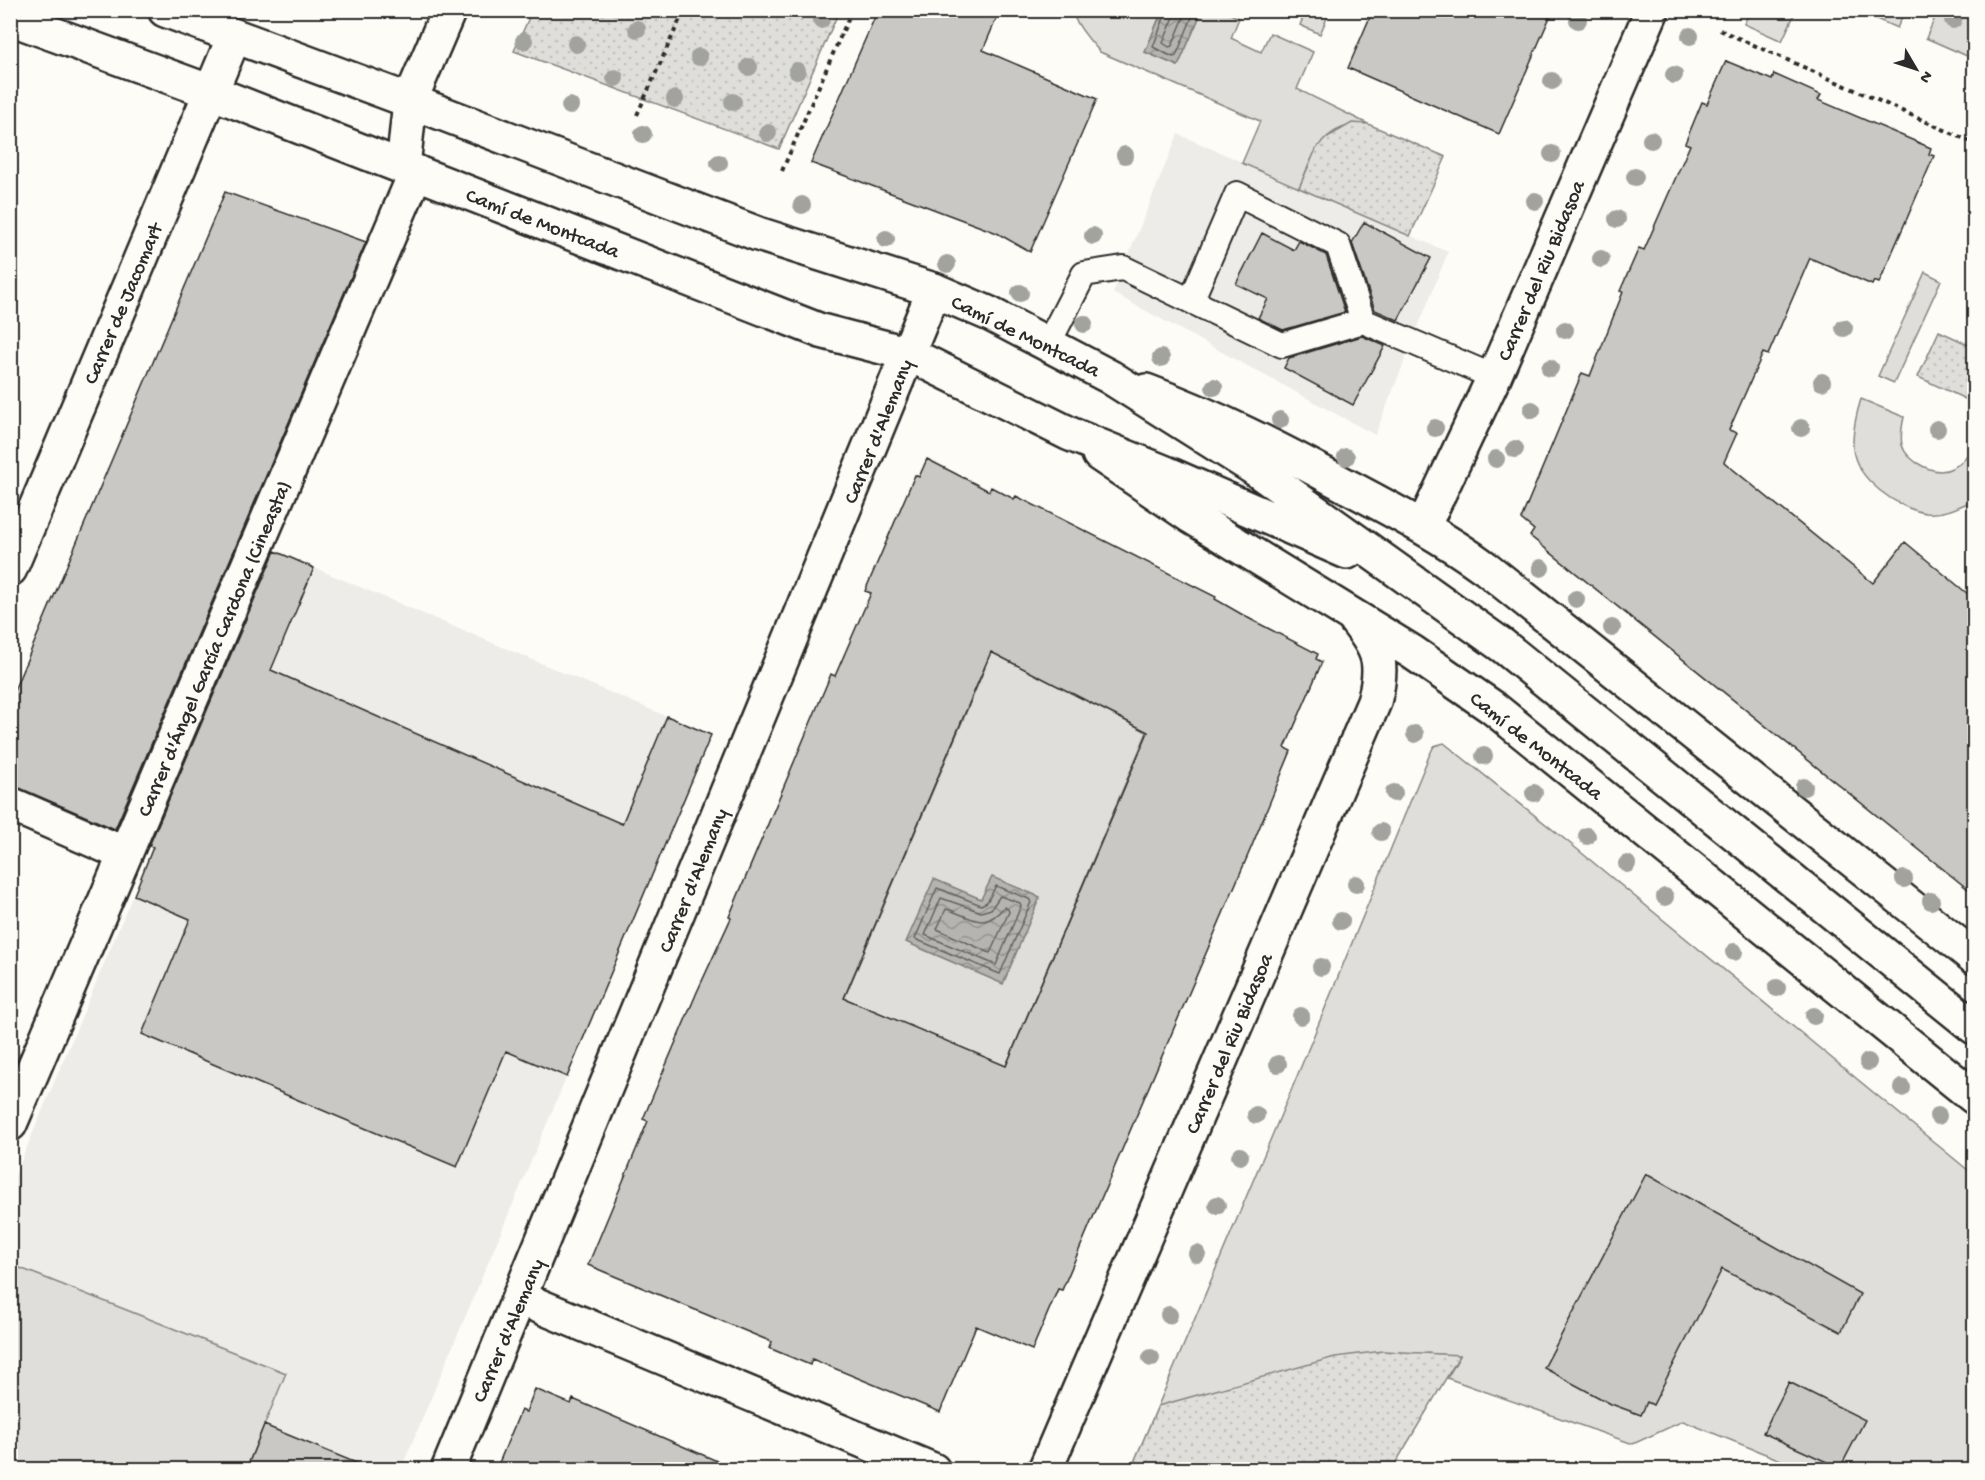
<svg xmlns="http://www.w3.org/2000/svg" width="1985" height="1480" font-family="'Gochi Hand',sans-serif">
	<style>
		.built { fill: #edece8 }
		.green { fill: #dfdeda; stroke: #858482; stroke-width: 1.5 }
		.park { fill: url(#park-dots); stroke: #858482; stroke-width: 1.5 }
		.water { fill: url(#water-waves); stroke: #7e7d7b; stroke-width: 1.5 }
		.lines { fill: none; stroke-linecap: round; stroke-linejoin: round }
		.shore { stroke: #626261; stroke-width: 1.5 }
		.building { fill: #c9c8c4; stroke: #2b2b2b; stroke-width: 1.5; fill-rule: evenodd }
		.lane-casing { stroke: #2b2b2b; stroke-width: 28 }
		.street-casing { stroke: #2b2b2b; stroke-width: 38 }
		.secondary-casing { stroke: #2b2b2b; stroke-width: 38 }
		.path { stroke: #2b2b2b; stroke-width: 4; stroke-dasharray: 4.5 4.5; stroke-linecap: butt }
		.lane { stroke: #fdfcf7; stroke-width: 24 }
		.street { stroke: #fdfcf7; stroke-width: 33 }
		.secondary { stroke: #fdfcf7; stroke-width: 33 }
		.tree { fill: #a2a29f }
		.labels { text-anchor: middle; stroke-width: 4.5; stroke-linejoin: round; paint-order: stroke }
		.street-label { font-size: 21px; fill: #2b2b2b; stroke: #fdfcf7 }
	</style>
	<defs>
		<pattern id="park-dots" width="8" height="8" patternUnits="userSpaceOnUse" patternTransform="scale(1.5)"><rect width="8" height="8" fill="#dfdeda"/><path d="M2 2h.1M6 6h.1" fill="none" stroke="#c0bfbb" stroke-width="1.8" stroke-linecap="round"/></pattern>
		<pattern id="water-waves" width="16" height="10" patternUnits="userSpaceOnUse" patternTransform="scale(1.5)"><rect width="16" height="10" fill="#b5b4b1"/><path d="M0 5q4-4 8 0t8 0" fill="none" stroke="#939390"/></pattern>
	</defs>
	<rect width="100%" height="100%" fill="#fdfcf7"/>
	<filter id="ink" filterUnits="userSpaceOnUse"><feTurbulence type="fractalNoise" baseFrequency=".0167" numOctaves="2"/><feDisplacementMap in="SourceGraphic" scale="12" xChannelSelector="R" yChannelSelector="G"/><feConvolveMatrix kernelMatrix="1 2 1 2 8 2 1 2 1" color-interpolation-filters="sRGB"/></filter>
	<g filter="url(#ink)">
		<path class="built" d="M1178 134 1448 252 1375 435 1113 293Z
			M277 552 711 735 401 1469 11 1470V1185Z"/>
		<path class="green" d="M1071 11H1162L1145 52 1178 66 1202 11H1224L1239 18 1231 38 1261 52 1270 33 1313 52 1297 89 1368 124C1323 123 1314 152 1299 188L1242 163 1260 121 1100 52C1088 39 1078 27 1071 11Z
			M1306 11H1330L1320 34 1300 25Z
			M1750 11V10L1796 11 1782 41 1744 24Z
			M1858 11H1905L1897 28Z
			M1938 11H1974V59L1926 38Z
			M1925 272 1941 280 1894 383 1878 376Z
			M1861 399 1904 417C1902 426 1900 435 1902 445 1907 462 1936 477 1952 468 1962 464 1966 457 1971 448L1974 450V500C1959 507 1943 515 1926 513 1898 509 1856 479 1853 449 1852 431 1856 415 1861 399Z
			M949 630 1147 732 923 1262 761 1194 985 668 941 649Z
			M1444 743 1572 845 1974 1175V1469H1803L1683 1421 1633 1444 1447 1378 1460 1356 1423 1353 1131 1470 1293 1086 1429 756 1434 746Z
			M10 1264 286 1373 246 1469H11Z"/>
		<path class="park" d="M532 11V10L839 11 779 149 514 51Z
			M1352 123 1368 124 1446 157 1410 236 1299 188 1316 149 1324 139Z
			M1939 331 1974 347V403L1918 377Z
			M1383 1351 1460 1355 1392 1469H1131L1158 1406 1335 1357Z"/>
		<path class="water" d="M1162 11H1202L1178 66 1145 52Z
			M992 877 1040 897 1003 984 906 942 934 879 981 899Z"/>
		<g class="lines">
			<path class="shore" d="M1167 10 1153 47 1173 57 1176 56 1195 10
				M1175 10 1174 17 1163 43 1169 47 1172 46 1187 10
				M996 886 1029 899 1031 902 1000 974 915 939 937 888 981 905 987 902Z
				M1000 896 1020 903 1021 906 996 965 925 935 941 898 981 912 991 909Z
				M1004 907 1008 909 1009 912 990 953 937 929 946 909C971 916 983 933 1004 907Z"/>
		</g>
		<path class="building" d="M878 10H1000L983 50 1097 99 1030 252 997 233 811 163Z
			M1373 10H1553L1499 134 1348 68Z
			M1726 61 1772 80 1774 74 1821 95 1818 100 1931 148 1929 154 1934 156 1879 283 1874 281 1872 285 1810 258 1768 355 1763 353 1729 430 1737 433 1724 462 1873 583 1905 542 1974 599V894L1530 536 1534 530 1521 519 1582 373 1590 376 1623 292 1620 291 1639 248 1644 250 1690 145 1685 143 1702 102 1707 104Z
			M225 192 366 242 115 829 17 787 10 786V700Z
			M1364 222 1431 258 1398 320 1375 310 1352 243Z
			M1262 233 1294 250 1299 241 1326 255 1345 312 1283 330 1258 318 1268 299 1236 284Z
			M1362 336 1385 346 1353 405 1284 368 1289 358Z
			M927 459 989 491 991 487 1014 499 1016 496 1216 597 1215 599 1250 619 1318 654 1316 659 1322 662 1285 748 1291 751 1251 848 1062 1290 1058 1289 1032 1350 976 1326 940 1412 812 1359 810 1365 769 1348 772 1342 588 1265 648 1121 643 1119 697 992 731 918 729 917 831 674 835 676 871 593 865 591 915 475 919 477ZM991 652 1148 732 1006 1066 844 998Z
			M275 551 314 568 271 670 622 824 667 716 711 735 567 1077 506 1051 457 1167 142 1034 190 919 134 895 153 847 149 846Z
			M1646 1174 1860 1294 1841 1332 1722 1269 1653 1405 1647 1402 1641 1415 1611 1404 1544 1368Z
			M1789 1382 1865 1420 1840 1468 1763 1433Z
			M535 1389 571 1404 573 1399 738 1470H496L521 1410 526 1412Z
			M264 1425 371 1469V1470H246Z"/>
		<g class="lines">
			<defs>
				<path id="lane" d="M1191 301 1237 194 1338 245 1363 321
					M1048 344 1084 274 1123 268 1282 345 1363 321 1494 377"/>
				<path id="street" d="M403 167 410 101 449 10
					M1146 391C1216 417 1279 449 1345 485 1394 511 1442 536 1487 569L1974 957
					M1099 454 1192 517 1412 652 1492 707 1974 1097
					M1423 527 1494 377 1652 10
					M10 804 125 854
					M10 1124 416 172
					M520 1298 933 1470
					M448 1470 934 290
					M1045 1470 1374 702C1384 664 1380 651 1356 621"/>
				<path id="secondary" d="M165 10 410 101 758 234 934 290 990 314 1110 377 1254 468 1503 646 1974 1027
					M10 18 211 92 821 331 909 354 1070 434 1166 473 1347 552
					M10 569 234 37"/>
			</defs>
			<use href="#lane" class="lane-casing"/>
			<use href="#street" class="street-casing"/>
			<use href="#secondary" class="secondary-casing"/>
			<path class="path" d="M1720 30 1974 143
				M637 115 684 10
				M782 171 852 10"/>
			<use href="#lane" class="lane"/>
			<use href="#street" class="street"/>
			<use href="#secondary" class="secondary"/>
		</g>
		<g class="tree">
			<circle cx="821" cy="20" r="9"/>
			<circle cx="1578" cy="20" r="9"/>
			<circle cx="1953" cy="20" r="9"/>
			<circle cx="637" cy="29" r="9"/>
			<circle cx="1690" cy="36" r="9"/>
			<circle cx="524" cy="41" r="9"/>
			<circle cx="576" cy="44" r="9"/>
			<circle cx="699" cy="57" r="9"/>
			<circle cx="749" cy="67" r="9"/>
			<circle cx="797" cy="71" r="9"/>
			<circle cx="1674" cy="75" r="9"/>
			<circle cx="615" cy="78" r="9"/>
			<circle cx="1552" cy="81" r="9"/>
			<circle cx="675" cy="99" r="9"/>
			<circle cx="733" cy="102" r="9"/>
			<circle cx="570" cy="106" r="9"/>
			<circle cx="768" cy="133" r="9"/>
			<circle cx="643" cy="134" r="9"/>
			<circle cx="1651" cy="140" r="9"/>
			<circle cx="1552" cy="154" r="9"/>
			<circle cx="1125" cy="155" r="9"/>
			<circle cx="719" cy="163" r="9"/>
			<circle cx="1635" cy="177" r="9"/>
			<circle cx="1535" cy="201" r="9"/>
			<circle cx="802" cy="205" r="9"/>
			<circle cx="1617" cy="219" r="9"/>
			<circle cx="1093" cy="236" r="9"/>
			<circle cx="886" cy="239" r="9"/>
			<circle cx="1601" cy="259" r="9"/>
			<circle cx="947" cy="264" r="9"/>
			<circle cx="1020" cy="293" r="9"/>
			<circle cx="1084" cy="324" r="9"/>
			<circle cx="1844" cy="328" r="9"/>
			<circle cx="1565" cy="330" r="9"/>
			<circle cx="1161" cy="358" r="9"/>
			<circle cx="1550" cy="368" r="9"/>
			<circle cx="1822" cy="382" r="9"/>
			<circle cx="1214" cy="387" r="9"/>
			<circle cx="1532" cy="410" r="9"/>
			<circle cx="1280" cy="420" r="9"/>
			<circle cx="1435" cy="428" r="9"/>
			<circle cx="1801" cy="428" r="9"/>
			<circle cx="1937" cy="429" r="9"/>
			<circle cx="1515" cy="449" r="9"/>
			<circle cx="1346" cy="457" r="9"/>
			<circle cx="1496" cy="459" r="9"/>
			<circle cx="1541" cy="568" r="9"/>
			<circle cx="1576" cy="599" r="9"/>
			<circle cx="1612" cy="628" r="9"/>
			<circle cx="1415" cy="734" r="9"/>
			<circle cx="1484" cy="756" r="9"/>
			<circle cx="1804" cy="787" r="9"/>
			<circle cx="1394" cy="793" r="9"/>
			<circle cx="1534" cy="793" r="9"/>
			<circle cx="1381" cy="832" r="9"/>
			<circle cx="1587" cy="836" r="9"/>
			<circle cx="1627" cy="864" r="9"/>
			<circle cx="1904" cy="879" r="9"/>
			<circle cx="1356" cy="884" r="9"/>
			<circle cx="1665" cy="897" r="9"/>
			<circle cx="1931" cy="901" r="9"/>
			<circle cx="1341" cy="921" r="9"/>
			<circle cx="1734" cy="952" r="9"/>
			<circle cx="1321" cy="967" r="9"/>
			<circle cx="1777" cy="988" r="9"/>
			<circle cx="1301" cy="1016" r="9"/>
			<circle cx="1814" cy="1016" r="9"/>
			<circle cx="1868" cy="1062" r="9"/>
			<circle cx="1278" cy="1064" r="9"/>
			<circle cx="1902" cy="1088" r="9"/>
			<circle cx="1256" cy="1115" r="9"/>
			<circle cx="1938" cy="1116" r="9"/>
			<circle cx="1240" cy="1156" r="9"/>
			<circle cx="1217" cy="1205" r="9"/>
			<circle cx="1197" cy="1254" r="9"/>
			<circle cx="1169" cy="1315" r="9"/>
			<circle cx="1151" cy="1358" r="9"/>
		</g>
	</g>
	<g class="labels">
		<g class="street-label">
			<text transform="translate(543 222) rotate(21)" y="7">Camí de Montcada</text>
			<text transform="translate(1540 270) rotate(-67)" y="7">Carrer del Riu Bidasoa</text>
			<text transform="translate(122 303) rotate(-67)" y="7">Carrer de Jacomart</text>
			<text transform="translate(1026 335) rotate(26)" y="7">Camí de Montcada</text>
			<text transform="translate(877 431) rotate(-68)" y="7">Carrer d'Alemany</text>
			<text transform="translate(213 648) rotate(-67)" y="7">Carrer d'Ángel García Cardona (Cineasta)</text>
			<text transform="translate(1537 745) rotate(38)" y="7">Camí de Montcada</text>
			<text transform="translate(692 880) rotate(-68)" y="7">Carrer d'Alemany</text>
			<text transform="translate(1228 1043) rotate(-67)" y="7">Carrer del Riu Bidasoa</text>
			<text transform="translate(507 1330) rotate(-67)" y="7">Carrer d'Alemany</text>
		</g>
	</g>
	<rect width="1985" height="1480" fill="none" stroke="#fdfcf7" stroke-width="36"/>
	<rect x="18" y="18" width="1949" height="1444" fill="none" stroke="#2b2b2b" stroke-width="2" filter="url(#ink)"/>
	<g transform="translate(1916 69) rotate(129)" stroke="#fdfcf7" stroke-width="4.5" paint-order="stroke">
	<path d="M0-4.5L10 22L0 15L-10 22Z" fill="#2b2b2b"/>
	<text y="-9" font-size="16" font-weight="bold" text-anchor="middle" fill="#2b2b2b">N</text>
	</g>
</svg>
